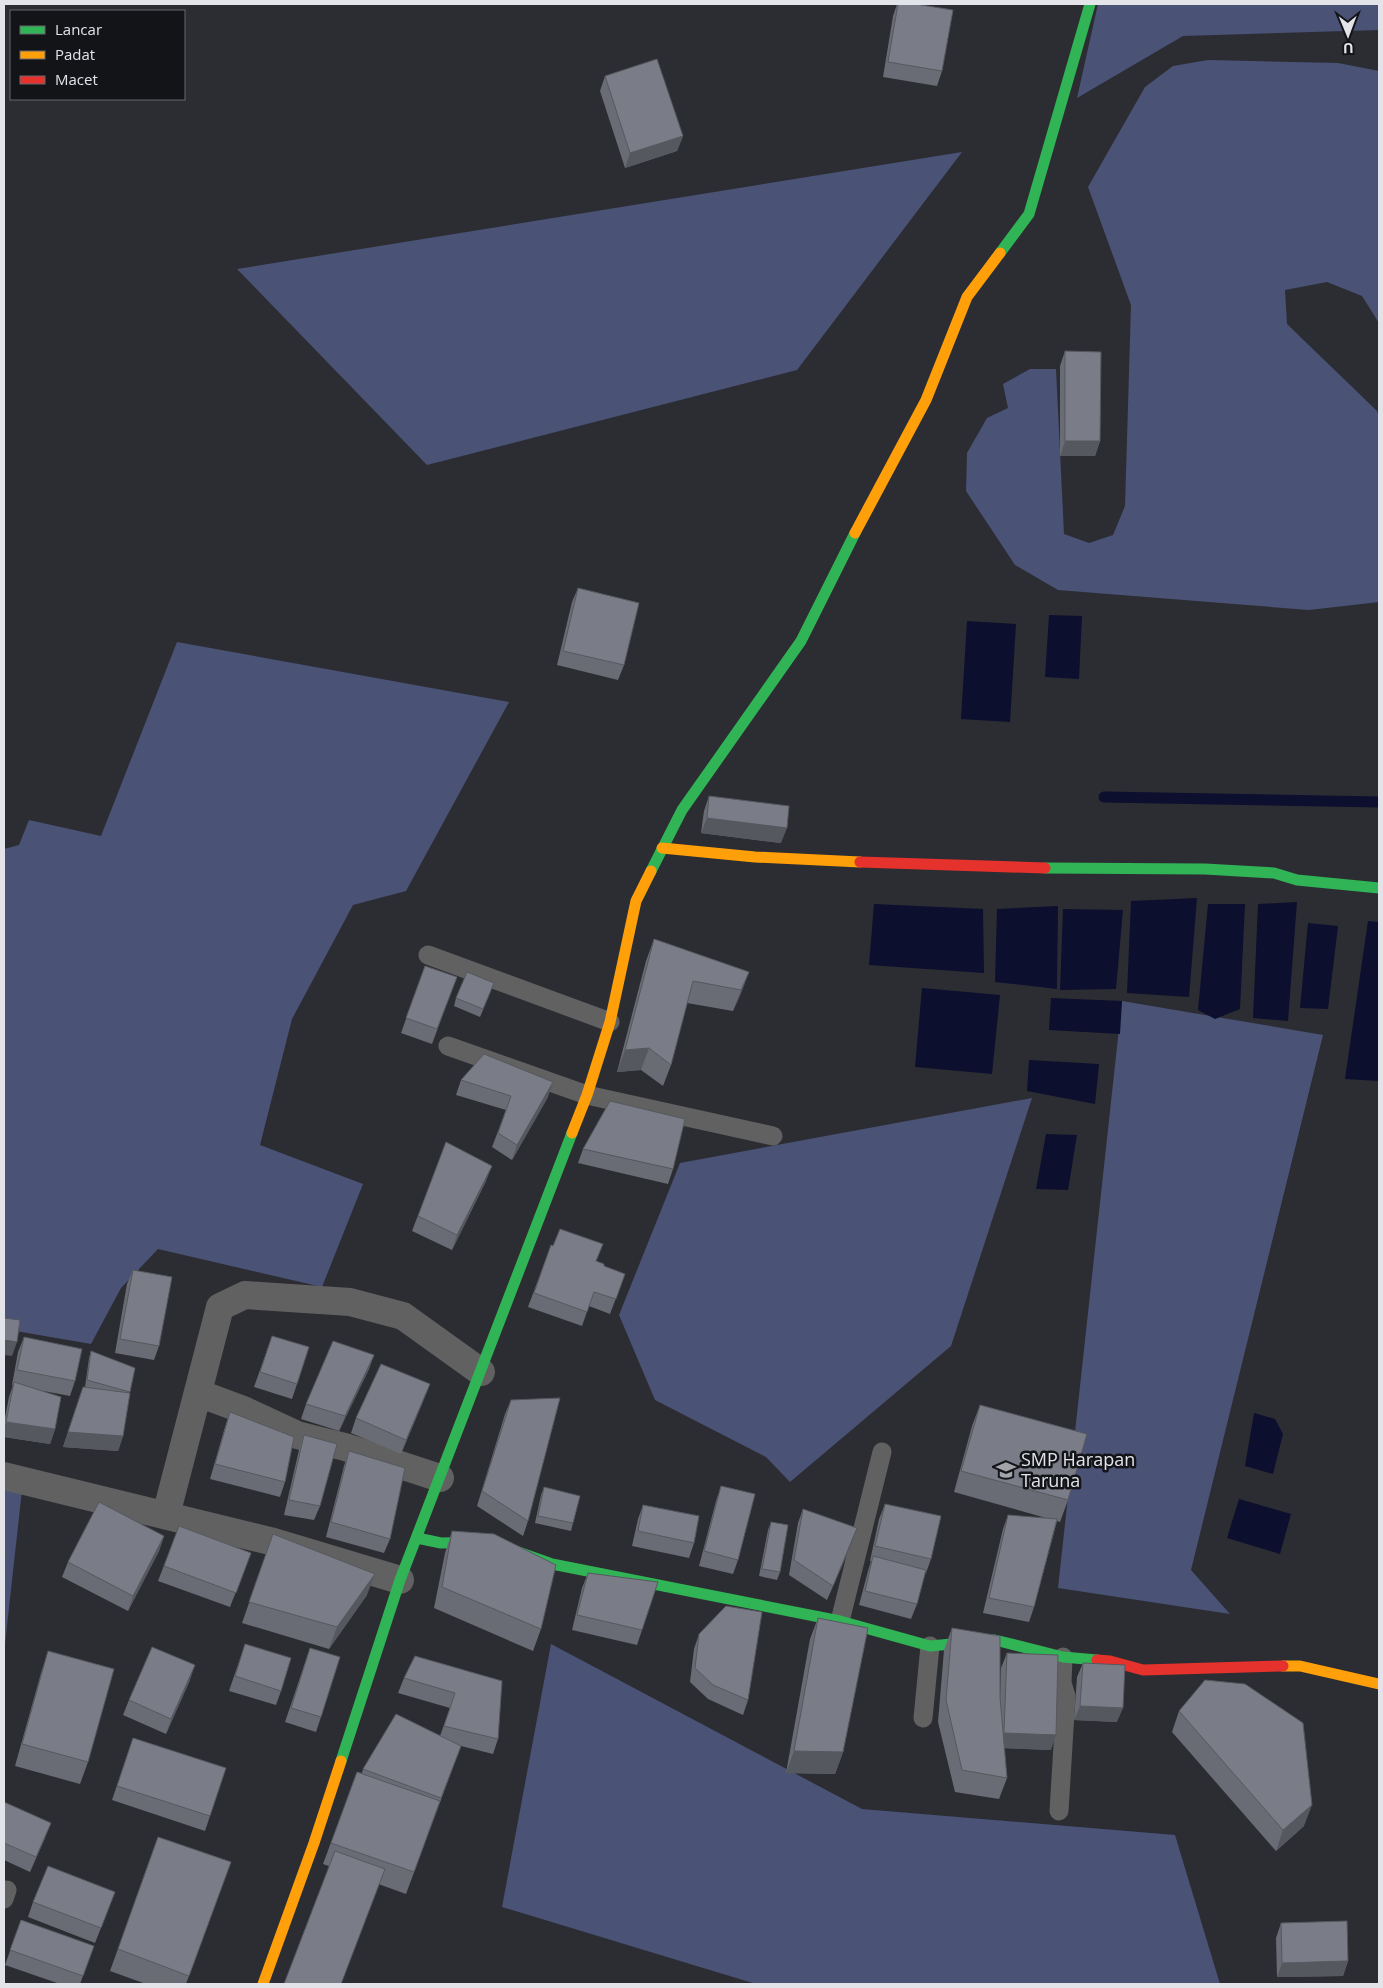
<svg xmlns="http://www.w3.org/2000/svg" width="1383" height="1988" font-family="'Open Sans',sans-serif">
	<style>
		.forest { fill: #4a5276 }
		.water { fill: #0c0f2e }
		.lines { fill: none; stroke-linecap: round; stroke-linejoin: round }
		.stream { stroke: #0c0f2e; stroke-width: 11 }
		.lane { stroke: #616161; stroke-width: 19 }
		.street { stroke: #616161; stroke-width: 28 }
		.fast { stroke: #30b455; stroke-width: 11 }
		.slow { stroke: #ff9f0a; stroke-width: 11 }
		.jam { stroke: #e5322d; stroke-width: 11 }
		.wall { fill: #696c74 }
		.shaded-wall { fill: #55585e }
		.building { fill: #7a7d87; stroke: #55585e }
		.labels { text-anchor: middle; stroke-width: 5; stroke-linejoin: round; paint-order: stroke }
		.poi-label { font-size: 18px; fill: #e2e4ea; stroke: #131418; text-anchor: start }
	</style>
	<rect width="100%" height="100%" fill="#2c2d32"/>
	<path class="forest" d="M1098 4H1379V30L1183 36 1077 98Z
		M1208 60 1338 63 1379 71V323L1362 296 1327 282 1285 290 1287 324 1377 411 1379 416V602L1309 610 1058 590 1015 565 966 491 967 453 987 418 1008 408 1003 384 1030 369H1056L1064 534 1089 543 1113 535 1125 506 1131 305 1088 187 1145 87 1173 66Z
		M962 152 797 370 427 465 237 269Z
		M177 642 509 702 406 891 353 905 292 1019 260 1145 363 1184 322 1287 158 1249 121 1288 91 1344 4 1329V849L19 845 29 820 101 836Z
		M1122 1001 1323 1035 1191 1570 1230 1614 1058 1588Z
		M1032 1098 951 1346 790 1482 766 1457 655 1400 619 1315 680 1163Z
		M4 1469 24 1472 4 1653Z
		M551 1644 862 1809 1175 1835 1220 1984H756L502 1907Z"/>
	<path class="water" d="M1049 615 1082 616 1079 679 1045 677Z
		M967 621 1016 624 1010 722 961 719Z
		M1197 898 1189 997 1127 993 1131 901Z
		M1297 902 1288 1021 1253 1018 1258 904Z
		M874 904 983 909 984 973 869 965Z
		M1208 904H1245L1240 1009 1215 1019 1198 1010Z
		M1058 906 1057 989 995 982 997 909Z
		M1063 909 1123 910 1116 989 1060 990Z
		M1368 921 1379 922V1081L1345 1079Z
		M1308 923 1338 926 1328 1009 1300 1008Z
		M922 988 1000 995 992 1074 915 1067Z
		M1051 998 1122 1001 1120 1034 1049 1030Z
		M1029 1060 1099 1064 1095 1104 1027 1091Z
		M1046 1134 1077 1135 1068 1190 1036 1189Z
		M1254 1413 1275 1419 1283 1434 1273 1474 1245 1466Z
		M1239 1499 1291 1514 1280 1554 1227 1538Z"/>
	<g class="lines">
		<path class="stream" d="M1104 797 1379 802"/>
		<path class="lane" d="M428 955 610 1022
			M448 1046 587 1095 773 1136
			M840 1621 882 1452
			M923 1718 930 1646
			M1059 1811 1066 1696 1062 1683 1063 1657
			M4 1899 7 1890"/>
		<path class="street" d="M198 1393 241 1409 297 1435 345 1447 440 1478
			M4 1476 270 1541 400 1580
			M166 1515 220 1307 245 1295 350 1302 403 1316 481 1372"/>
		<path class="fast" d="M1000 253 1029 214 1090 4
			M1045 868 1205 869 1274 873 1297 880 1379 888
			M651 871 682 810 801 641 855 533
			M417 1538 441 1543 490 1542 552 1564 840 1621 930 1646 995 1640 1063 1657 1097 1660
			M341 1761 400 1580 572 1133"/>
		<path class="slow" d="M855 533 926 400 967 297 1000 253
			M662 848 755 857 860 862
			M572 1133 587 1095 610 1022 636 901 651 871
			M1283 1666H1300L1379 1684
			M263 1984 314 1843 341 1761"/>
		<path class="jam" d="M860 862 1045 868
			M1097 1660 1110 1661 1143 1670 1283 1666"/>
	</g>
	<path class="wall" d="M897 4H915L942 71 937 86 883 77 893 16Z
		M605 76 683 136 677 151 625 168 600 91Z
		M1065 351 1100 441 1095 456H1060V366Z
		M578 588 624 665 618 680 557 665 572 602Z
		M709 796 781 843 701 833 704 811Z
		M654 939 749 972 741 993 733 1011 687 1003 671 1065 663 1086 641 1070 617 1072 646 961Z
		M425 966 457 977 432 1044 401 1033Z
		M491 991 480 1017 454 1006 456 998Z
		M461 1080 548 1097 512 1160 492 1147 506 1110 456 1095Z
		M446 1142 486 1181 452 1250 412 1231Z
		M583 1149 673 1169 668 1184 578 1163Z
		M551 1245 596 1261 604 1266 625 1274 610 1314 589 1306 582 1326 528 1307Z
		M133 1270 159 1346 154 1360 115 1353 127 1284Z
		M272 1336 297 1384 292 1399 254 1387Z
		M24 1337 75 1381 70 1396 38 1390 55 1429 50 1444 4 1437V1423L9 1397 13 1385H12L18 1352Z
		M91 1351 129 1392 123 1436 118 1451 63 1447 83 1387H85L89 1358Z
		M374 1355 369 1369 339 1431 301 1419 306 1404Z
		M424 1399 401 1454 351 1433 356 1418Z
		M511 1400 528 1521 523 1536 477 1506 505 1414Z
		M980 1405 1068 1500 1060 1522 1057 1521 1034 1607 1029 1622 983 1613 1003 1529 1008 1515 1046 1518 954 1492 972 1426Z
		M230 1412 285 1482 280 1497 210 1479 225 1427Z
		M304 1435 320 1506 314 1520 284 1515 299 1450Z
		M349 1451 390 1539 384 1553 326 1537 344 1466Z
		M721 1486 738 1560 733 1574 699 1566 716 1501Z
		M544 1487 573 1523 571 1531 535 1523 541 1495Z
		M885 1504 931 1559 926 1573H925L917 1604 911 1619 859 1605 868 1571 871 1561H870L879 1519Z
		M643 1505 694 1543 689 1558 632 1546 638 1519Z
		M803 1509 852 1543 827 1600 789 1575 798 1523Z
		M771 1522 780 1572 777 1580 759 1576 768 1530Z
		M179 1526 251 1553 230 1607 158 1581Z
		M452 1531 541 1629 533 1651 434 1608 445 1553Z
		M273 1534 367 1595 329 1649 242 1623Z
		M164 1536 159 1551 128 1611 62 1577 68 1562Z
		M588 1573 642 1630 637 1645 572 1630 582 1588Z
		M818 1618 843 1752 835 1774 786 1773 810 1639Z
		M952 1628 1000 1698 1001 1668 1007 1653 1051 1750 1004 1748 1007 1778 999 1799 955 1792 938 1722 944 1650Z
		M699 1634 748 1700 743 1715 708 1699 690 1682 694 1649Z
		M245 1644 281 1691 276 1705 229 1691Z
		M310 1648 321 1717 316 1732 285 1722Z
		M48 1651 88 1762 80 1784 15 1766 41 1673Z
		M1083 1663 1117 1722 1074 1720 1077 1677Z
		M404 1678 502 1681 498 1739 493 1754 461 1746 406 1894 323 1864 357 1772 362 1773 363 1769 440 1736 450 1708 398 1693Z
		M190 1680 166 1734 123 1715 129 1700Z
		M1179 1711 1304 1826 1276 1851 1172 1732Z
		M133 1738 210 1816 205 1831 112 1800Z
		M4 1802 45 1838 30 1872 4 1860Z
		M158 1837 231 1862 186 1984H146L110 1971Z
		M115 1892 95 1943 28 1917 33 1902Z
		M21 1920 94 1946 80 1984H60L5 1965Z
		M1281 1923 1348 1961 1343 1976 1277 1977 1276 1938Z"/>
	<path class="shaded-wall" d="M683 136 677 151 625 168 630 153Z
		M1065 441H1100L1095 456H1060Z
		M707 818 787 828 781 843 701 833Z
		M749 972 741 993 733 1011 741 990Z
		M649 1048 641 1070 617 1072 625 1050Z
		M553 1082 548 1097 512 1160 517 1145Z
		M492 1166 486 1181 452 1250 457 1235Z
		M4 1340 17 1342 12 1356 4 1355Z
		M374 1355 369 1369 339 1431 345 1416Z
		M430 1384 424 1399 401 1454 406 1440Z
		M6 1422 55 1429 50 1444 4 1437V1430Z
		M68 1432 123 1436 118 1451 63 1447Z
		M857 1528 852 1543 827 1600 833 1586Z
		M164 1536 159 1551 128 1611 133 1596Z
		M375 1574 367 1595 329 1649 337 1627Z
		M195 1665 190 1680 166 1734 171 1719Z
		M1080 1706 1123 1708 1117 1722 1074 1720Z
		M1004 1733 1056 1735 1051 1750 999 1748Z
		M794 1751 843 1752 835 1774 786 1773Z
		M1312 1805 1304 1826 1276 1851 1283 1830Z
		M51 1823 45 1838 30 1872 36 1857Z
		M1348 1961 1343 1976 1277 1977 1282 1963Z"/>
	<path class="building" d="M898 4H915L953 10 942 71 888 62Z
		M657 59 683 136 630 153 605 76Z
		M1065 351 1101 352 1100 441H1065Z
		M578 588 639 603 624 665 563 651Z
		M709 796 789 806 787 828 707 818Z
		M654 939 749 972 741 990 693 981 671 1065 649 1048 625 1050Z
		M425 966 457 977 437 1029 406 1018Z
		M467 972 494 983 483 1009 456 998Z
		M484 1054 553 1082 517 1145 498 1133 511 1096 461 1080Z
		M610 1101 685 1119 673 1169 583 1149Z
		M446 1142 492 1166 457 1235 418 1216Z
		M560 1229 603 1244 596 1261 604 1264V1266L625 1274 616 1299 594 1292 587 1312 534 1293 551 1245 553 1246Z
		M133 1270 172 1277 159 1346 120 1339Z
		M4 1318 20 1320 17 1342 4 1340Z
		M272 1336 309 1347 297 1384 260 1372Z
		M24 1337 82 1349 75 1381 17 1370Z
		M333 1341 374 1355 345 1416 306 1404Z
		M91 1351 135 1368 130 1392 87 1380Z
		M381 1364 430 1384 406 1440 356 1418Z
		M14 1382 61 1397 55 1429 6 1422Z
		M83 1387 130 1393 123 1436 68 1432Z
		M560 1398 528 1521 482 1491 511 1400Z
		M980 1405 1087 1434 1068 1500 961 1471Z
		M230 1412 294 1437 285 1482 215 1464Z
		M304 1435 337 1444 320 1506 289 1500Z
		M349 1451 405 1468 390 1539 331 1522Z
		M721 1486 755 1494 738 1560 704 1551Z
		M544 1487 580 1496 573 1523 538 1516Z
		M99 1502 164 1536 133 1596 68 1562Z
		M885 1504 941 1516 931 1559 875 1546Z
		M643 1505 699 1516 694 1543 638 1531Z
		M803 1509 857 1528 833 1586 794 1560Z
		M1008 1515 1057 1519 1034 1607 989 1598Z
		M771 1522 788 1525 780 1572 762 1569Z
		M179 1526 251 1553 236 1593 164 1566Z
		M452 1531 494 1534 556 1565 541 1629 442 1587Z
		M273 1534 375 1574 337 1627 249 1602Z
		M873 1556 926 1570 917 1604 865 1591Z
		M588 1573 658 1582 642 1630 577 1615Z
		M726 1606 762 1612 748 1700 713 1685 695 1668 699 1634Z
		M818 1618 868 1628 843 1752 794 1751Z
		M952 1628 1000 1636V1697L1007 1778 962 1770 946 1700Z
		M245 1644 291 1658 281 1691 235 1676Z
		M152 1647 195 1665 171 1719 129 1700Z
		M310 1648 340 1657 321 1717 291 1708Z
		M48 1651 114 1669 88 1762 22 1744Z
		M1007 1653 1058 1655 1056 1735 1004 1733Z
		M415 1656 502 1681 498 1739 444 1726 455 1693 404 1678Z
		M1083 1663 1125 1665 1123 1708 1080 1706Z
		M1205 1680 1245 1684 1303 1723 1312 1805 1283 1830 1179 1711Z
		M396 1714 461 1746 441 1798 363 1769Z
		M133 1738 226 1768 210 1816 117 1786Z
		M357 1772 440 1801 414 1872 331 1843Z
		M4 1802 51 1823 36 1857 4 1843Z
		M158 1837 231 1862 189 1976 118 1949Z
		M335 1851 385 1869 341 1984H284Z
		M48 1866 115 1892 101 1928 33 1902Z
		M21 1920 94 1946 83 1976 10 1950Z
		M1347 1921 1348 1961 1282 1963 1281 1923Z"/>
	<defs>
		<symbol id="school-bare" viewBox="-9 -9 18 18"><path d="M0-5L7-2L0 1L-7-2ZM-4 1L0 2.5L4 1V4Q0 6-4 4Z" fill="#a2a4aa" stroke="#131418" stroke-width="2.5" paint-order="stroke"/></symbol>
	</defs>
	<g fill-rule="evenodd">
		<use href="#school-bare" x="992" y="1456" width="28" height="28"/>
	</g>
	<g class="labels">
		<g class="poi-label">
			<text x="1021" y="1466">SMP Harapan<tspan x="1021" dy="21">Taruna</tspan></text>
		</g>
	</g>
	<rect width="1383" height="1988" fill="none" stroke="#e2e4ea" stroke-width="10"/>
	<rect x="10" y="10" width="175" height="90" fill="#131418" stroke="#66676c"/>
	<rect x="20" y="26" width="25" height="8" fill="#30b455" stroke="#66676c"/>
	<text x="55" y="35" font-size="15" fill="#e2e4ea">Lancar</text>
	<rect x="20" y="51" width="25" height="8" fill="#ff9f0a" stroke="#66676c"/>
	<text x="55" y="60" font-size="15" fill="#e2e4ea">Padat</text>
	<rect x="20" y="76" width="25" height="8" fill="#e5322d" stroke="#66676c"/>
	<text x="55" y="85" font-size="15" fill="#e2e4ea">Macet</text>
	<g transform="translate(1348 35) rotate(179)" stroke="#131418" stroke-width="4" paint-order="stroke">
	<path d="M0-4L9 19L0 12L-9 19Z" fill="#e2e4ea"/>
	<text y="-8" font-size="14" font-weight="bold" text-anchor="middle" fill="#e2e4ea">U</text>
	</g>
</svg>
